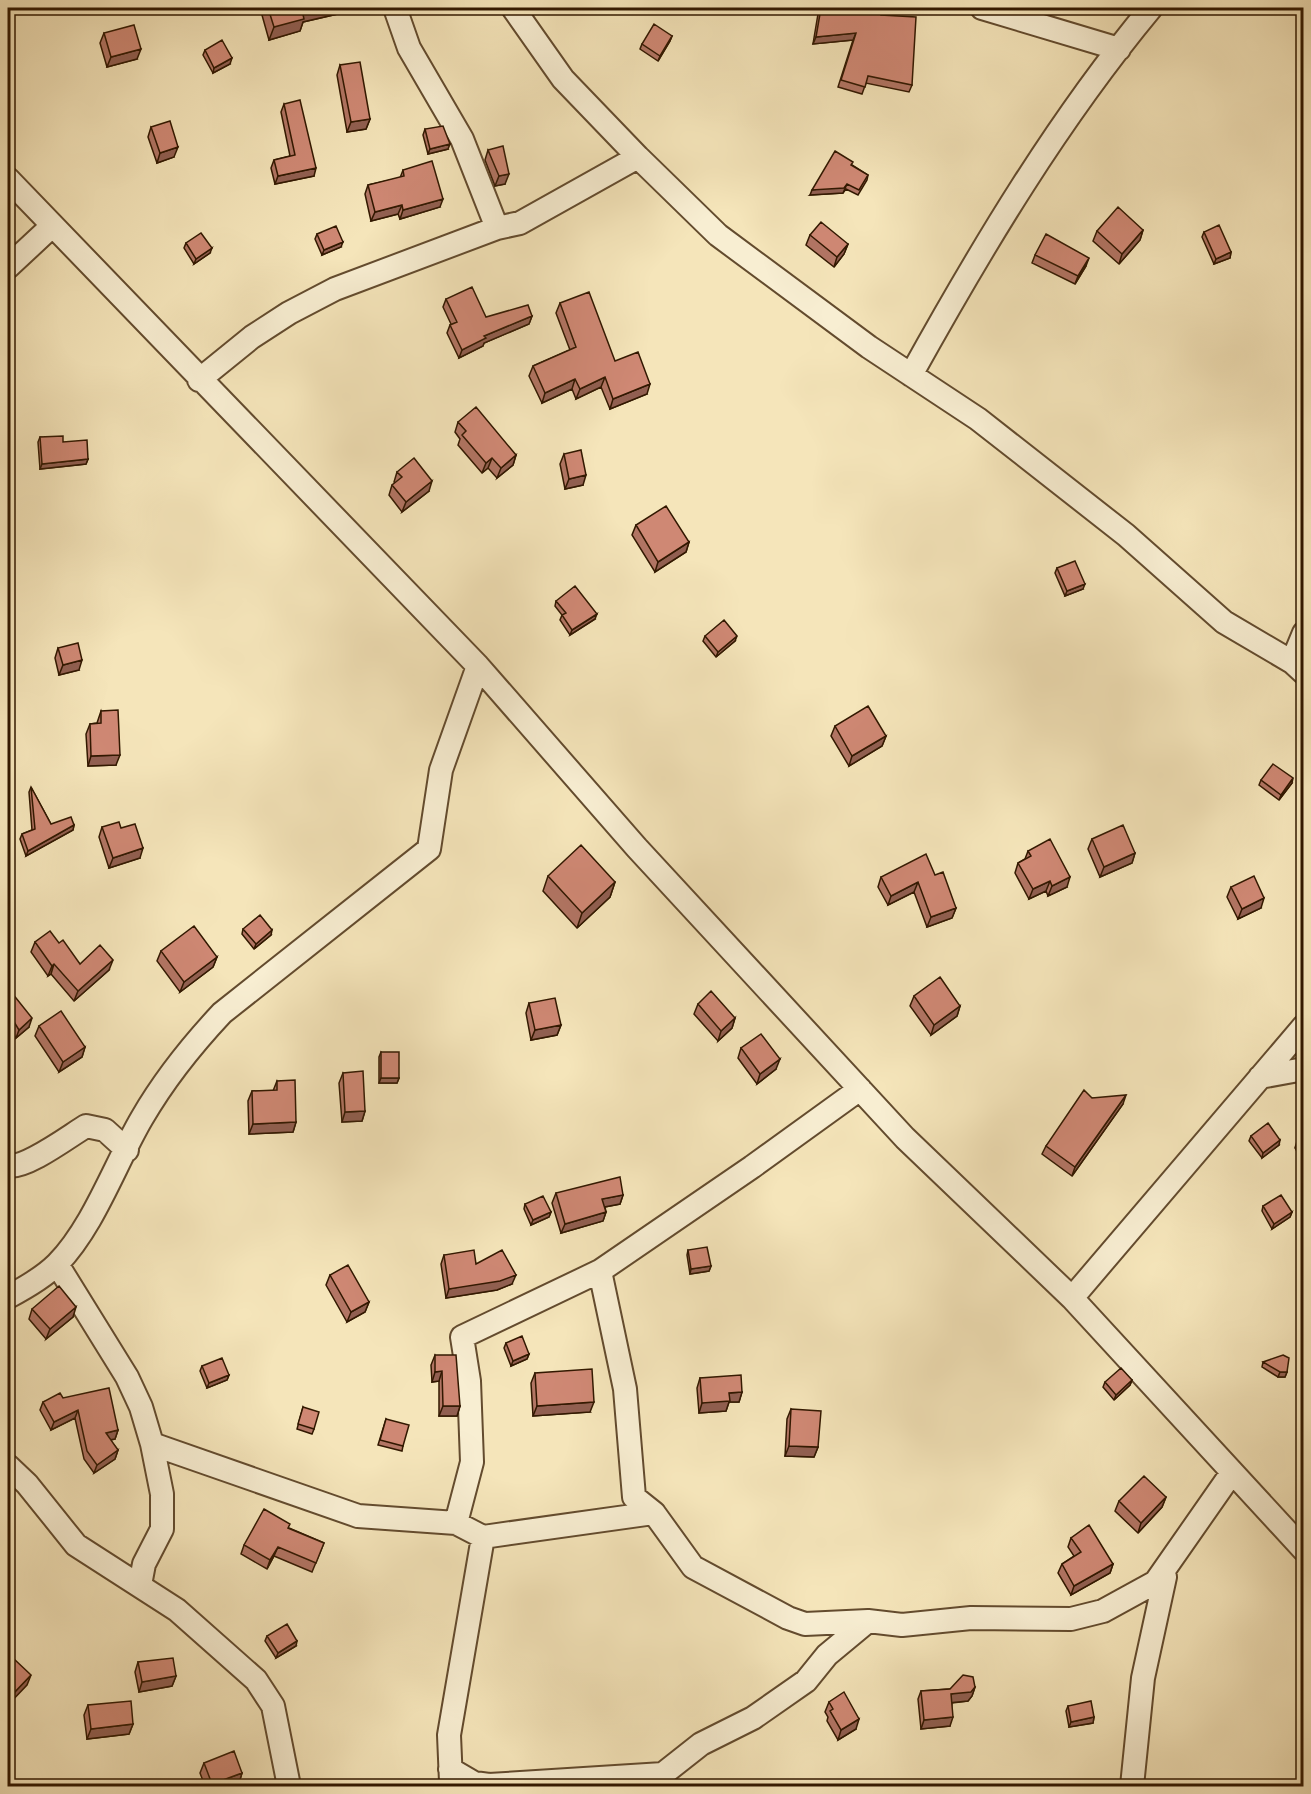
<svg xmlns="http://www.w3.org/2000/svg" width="1311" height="1794" font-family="'EB Garamond',serif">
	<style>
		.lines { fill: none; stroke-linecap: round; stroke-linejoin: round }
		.minor-casing { stroke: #634b2e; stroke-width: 26 }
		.minor { stroke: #f8eed2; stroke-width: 22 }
		.wall { fill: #b27564; stroke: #321800; stroke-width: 1.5 }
		.shaded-wall { fill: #915f51; stroke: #321800; stroke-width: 1.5 }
		.building { fill: #cf8874; stroke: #321800; stroke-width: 1.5 }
	</style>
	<rect width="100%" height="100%" fill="#f5e5ba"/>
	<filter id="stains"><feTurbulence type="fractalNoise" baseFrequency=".00333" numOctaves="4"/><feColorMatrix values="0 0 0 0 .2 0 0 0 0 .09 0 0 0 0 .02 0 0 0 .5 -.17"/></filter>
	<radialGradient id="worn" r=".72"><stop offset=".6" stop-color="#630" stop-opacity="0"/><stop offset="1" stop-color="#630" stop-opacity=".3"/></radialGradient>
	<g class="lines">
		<defs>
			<path id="minor" d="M395 8 409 48 462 139 497 228
				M513 8 563 79 638 157 718 235 869 347 978 419 1126 535 1224 622 1292 662 1304 673
				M982 8 1119 49
				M8 179 478 666 637 848 905 1138 1072 1298 1304 1550
				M8 267 52 226
				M911 375C982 247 1058 120 1151 8
				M199 380 252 337 289 313 335 289 497 228 520 223 638 157
				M1292 662 1304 633
				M1260 1077 1304 1069
				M8 1166C27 1168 68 1137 86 1126L105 1130 127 1150
				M57 1264 127 1377 141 1407 152 1444 162 1494V1529L144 1564 140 1585
				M600 1271 625 1389 634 1497 654 1513 693 1567 788 1618 805 1624 868 1621 902 1625 971 1618 1071 1619 1103 1611 1165 1577
				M8 1297C25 1288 43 1278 57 1264 94 1226 115 1164 142 1118 164 1080 192 1045 222 1013L429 849 441 770 478 666
				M1072 1298 1304 1026
				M152 1444 358 1516 456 1523 483 1537 654 1513
				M8 1466 27 1484 76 1545 177 1610 256 1680 273 1706 289 1786
				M456 1523 472 1462 469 1381 462 1337 600 1271 752 1167 860 1089
				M450 1769 474 1783 489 1785 663 1774 701 1744 753 1718 806 1681 827 1655 868 1621
				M451 1782 449 1735 483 1537
				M1132 1786 1143 1678 1165 1577 1157 1580 1231 1474"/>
		</defs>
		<use href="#minor" class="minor-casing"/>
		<use href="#minor" class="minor"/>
	</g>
	<path class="wall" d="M260 8H347L346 12 303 22 300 31 269 40Z
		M819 8H879L881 15 912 85 909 92 866 83 862 94 838 87 853 40 813 44Z
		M104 33 137 59 107 67 100 43Z
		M672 36 670 41 658 61 640 49 642 44Z
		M205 50 230 64 213 73 203 55Z
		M340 65 370 119 366 129 347 132 337 75Z
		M284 104 314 176 275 184 271 168 274 160 290 156 281 112Z
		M151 127 174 157 157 163 148 137Z
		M425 129 448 149 428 154 423 135Z
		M488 150 505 184 495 186 485 160Z
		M852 165 868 175 867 180 858 195 846 189 843 193 810 195Z
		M403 170 440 207 400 219 398 214 371 221 365 194 368 185 400 178Z
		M1143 230 1140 240 1119 264 1093 241 1097 231Z
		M1204 232 1231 252 1230 258 1214 264 1202 237Z
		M317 234 341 247 322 255 315 239Z
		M810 235 848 244 844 254 834 267 806 245Z
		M186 243 210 253 194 264 184 248Z
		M1035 255 1086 266 1075 284 1032 263Z
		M446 299 486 317 532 316 529 324 484 343 483 346 459 358 447 333 450 325 451 324 443 307Z
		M560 303 615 361 647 394 610 409 601 387 576 399 572 389 542 403 529 376 533 366 570 350 556 313Z
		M458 422 516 455 513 465 497 478 488 468 482 473 458 445 460 439 455 432Z
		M40 437 63 442 88 459 86 464 40 469 38 442Z
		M564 454 583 485 565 489 560 464Z
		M397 472 429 491 402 512 389 495 392 485 395 483 394 482Z
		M636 525 689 542 686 552 655 572 632 535Z
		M1057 568 1083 589 1065 596 1055 573Z
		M556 601 595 619 570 635 560 620 562 615 555 606Z
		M705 636 735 641 716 657 703 641Z
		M58 648 79 670 59 675 55 658Z
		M101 711 116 765 88 766 86 734 90 724 97 723Z
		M835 726 886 736 882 746 849 766 831 736Z
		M1261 780 1292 783 1279 800 1259 785Z
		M31 787 51 824 74 825 73 830 26 856 20 839 22 834 32 830 29 792Z
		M102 827 121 828 140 858 109 868 99 837Z
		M1092 839 1135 853 1132 863 1100 877 1088 849Z
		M1028 851 1067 887 1048 896 1046 891 1029 899 1015 873 1018 863 1025 859Z
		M935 875 956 908 952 918 927 927 914 892 888 905 878 887 881 877Z
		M548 876 615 882 610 897 577 928 543 891Z
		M1231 887 1261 908 1238 919 1227 897Z
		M243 929 271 935 254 949 242 934Z
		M35 942 80 964 109 970 74 1001 51 974 48 976 31 952Z
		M161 951 217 957 213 967 180 992 157 961Z
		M8 988 29 1027 16 1038 8 1026Z
		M914 996 960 1006 957 1016 931 1035 910 1006Z
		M529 1003 561 1025 557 1035 531 1040 526 1013Z
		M698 1004 735 1018 732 1028 718 1041 694 1014Z
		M39 1026 85 1047 82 1057 59 1072 35 1036Z
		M741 1048 776 1069 757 1084 738 1058Z
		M381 1052 399 1078 397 1083H379V1057Z
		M343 1073 365 1111 362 1121 342 1122 339 1083Z
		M277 1081 296 1122 293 1132 249 1134 248 1101 252 1091H273Z
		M1092 1098 1123 1104 1072 1176 1042 1154 1046 1146Z
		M1304 1134V1164L1295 1148 1298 1138Z
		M1251 1136 1279 1145 1262 1158 1249 1141Z
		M556 1193 623 1195 620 1204 605 1207 606 1212 603 1221 561 1233 552 1203Z
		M525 1204 551 1212 549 1217 531 1225 524 1209Z
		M1263 1206 1292 1212 1290 1217 1272 1229 1262 1211Z
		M688 1250 711 1266 709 1271 690 1274 687 1255Z
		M444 1255 476 1264 512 1284 497 1290 446 1298 441 1264Z
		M330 1275 369 1302 365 1312 347 1322 326 1285Z
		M32 1309 73 1317 46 1339 29 1319Z
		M506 1343 529 1354 527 1359 511 1366 504 1348Z
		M435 1355 460 1406 457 1416H439V1381L432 1382 431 1365Z
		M1263 1362 1287 1372 1285 1377H1278L1262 1367Z
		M202 1366 229 1375 227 1380 207 1388 200 1371Z
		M535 1373 590 1412 533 1416 531 1383Z
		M700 1378 742 1392 739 1402H729L726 1411 699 1413 697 1388Z
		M1132 1380 1130 1385 1114 1400 1103 1387 1105 1382Z
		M63 1398 118 1430 115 1439 110 1440 118 1450 115 1459 94 1473 84 1459 75 1418 51 1430 40 1410 43 1402Z
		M303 1407 314 1429 312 1434 297 1429Z
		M791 1409 818 1447 814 1457 785 1456 787 1419Z
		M386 1419 403 1446 402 1451 378 1445Z
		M1166 1497 1162 1507 1138 1533 1115 1511 1119 1501Z
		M289 1528 324 1543 312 1572 274 1556 267 1569 241 1554 244 1545Z
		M1071 1538 1113 1564 1110 1573 1071 1595 1058 1573 1062 1564 1074 1556 1068 1547Z
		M267 1636 296 1646 276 1658 265 1641Z
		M138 1662 176 1676 172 1686 139 1692 135 1672Z
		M975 1687 972 1696 968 1701 952 1703 950 1726 921 1729 918 1699 921 1691Z
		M829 1702 856 1729 838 1740 827 1721 828 1717 825 1712Z
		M88 1705 133 1724 129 1734 87 1739 84 1715Z
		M1068 1706 1094 1717 1093 1723 1069 1727 1066 1711Z
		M204 1763 242 1773 239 1783 229 1786H205L200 1773Z"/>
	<path class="shaded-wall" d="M315 8H347L346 12 303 22 300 31 269 40 274 27 302 10Z
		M856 33 853 40 813 44 816 37Z
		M672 36 670 41 658 61 660 56Z
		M141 49 137 59 107 67 111 57Z
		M232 58 230 64 213 73 214 68Z
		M370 119 366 129 347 132 351 122Z
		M450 144 448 149 428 154 430 149Z
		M178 147 174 157 157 163 160 153Z
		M316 168 314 176 275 184 278 176Z
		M509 174 505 184 495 186 499 176Z
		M847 184 843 193 810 195 812 190Z
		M443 199 440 207 400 219 403 210Z
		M402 205 398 214 371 221 375 212Z
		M1143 230 1140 240 1119 264 1122 254Z
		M343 242 341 247 322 255 324 250Z
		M848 244 844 254 834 267 837 257Z
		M212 248 210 253 194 264 196 259Z
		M1231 252 1230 258 1214 264 1216 259Z
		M1089 258 1086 266 1075 284 1078 276Z
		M532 316 529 324 484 343 483 346 459 358 462 350 484 336Z
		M605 377 601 387 576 399 580 389Z
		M575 379 572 389 542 403 545 393Z
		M650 384 647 394 610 409 613 399Z
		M516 455 513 465 497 478 501 468Z
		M492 458 488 468 482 473 486 463Z
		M88 459 86 464 40 469 42 464Z
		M586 475 583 485 565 489 569 479Z
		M432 481 429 491 402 512 406 502Z
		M689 542 686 552 655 572 658 562Z
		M1085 584 1083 589 1065 596 1067 591Z
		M597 614 595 619 570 635 572 630Z
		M737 636 735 641 716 657 718 652Z
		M82 660 79 670 59 675 63 665Z
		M886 736 882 746 849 766 852 756Z
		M120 755 116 765 88 766 91 756Z
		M1293 778 1292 783 1279 800 1281 795Z
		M74 825 73 830 26 856 28 851Z
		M143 848 140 858 109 868 113 858Z
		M1135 853 1132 863 1100 877 1104 867Z
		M1070 877 1067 887 1048 896 1052 886Z
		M1050 881 1046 891 1029 899 1033 889Z
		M615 882 610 897 577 928 582 913Z
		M918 882 914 892 888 905 891 896Z
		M1264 898 1261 908 1238 919 1242 909Z
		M956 908 952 918 927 927 931 917Z
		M272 930 271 935 254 949 256 944Z
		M217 957 213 967 180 992 184 982Z
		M113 960 109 970 74 1001 78 991Z
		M54 964 51 974 48 976 52 966Z
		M960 1006 957 1016 931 1035 934 1025Z
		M32 1018 29 1027 16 1038 19 1030Z
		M735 1018 732 1028 718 1041 721 1031Z
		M561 1025 557 1035 531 1040 535 1030Z
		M85 1047 82 1057 59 1072 63 1062Z
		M780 1059 776 1069 757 1084 760 1074Z
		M381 1078H399L397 1083H379Z
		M1126 1095 1123 1104 1072 1176 1075 1167Z
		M365 1111 362 1121 342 1122 345 1112Z
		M296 1122 293 1132 249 1134 253 1124Z
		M1280 1140 1279 1145 1262 1158 1263 1153Z
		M623 1195 620 1204 599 1208 602 1199Z
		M551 1212 549 1217 531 1225 533 1220Z
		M606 1212 603 1221 561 1233 565 1224Z
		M1292 1212 1290 1217 1272 1229 1274 1224Z
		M711 1266 709 1271 690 1274 691 1269Z
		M516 1275 512 1284 497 1290 446 1298 449 1289Z
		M369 1302 365 1312 347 1322 351 1312Z
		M76 1307 73 1317 46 1339 50 1329Z
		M529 1354 527 1359 511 1366 513 1361Z
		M442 1371 439 1381 432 1382 435 1372Z
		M1280 1372H1287L1285 1377H1278Z
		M229 1375 227 1380 207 1388 209 1383Z
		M1132 1380 1130 1385 1114 1400 1116 1395Z
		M742 1392 739 1402H729L726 1411 699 1413 702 1403 729 1393Z
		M594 1402 590 1412 533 1416 537 1406Z
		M443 1406H460L457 1416H439Z
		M78 1410 75 1418 51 1430 54 1422Z
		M118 1430 115 1439 103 1441 106 1433Z
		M789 1446 818 1447 814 1457 785 1456Z
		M118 1450 115 1459 94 1473 97 1465Z
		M1166 1497 1162 1507 1138 1533 1141 1523Z
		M278 1547 274 1556 267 1569 270 1560Z
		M1113 1564 1110 1573 1071 1595 1074 1586Z
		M297 1641 296 1646 276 1658 278 1653Z
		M31 1675 27 1685 8 1705 10 1697Z
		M176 1676 172 1686 139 1692 142 1682Z
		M975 1687 972 1696 968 1701 948 1703 951 1694Z
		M953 1717 950 1726 921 1729 924 1720Z
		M1094 1717 1093 1723 1069 1727 1071 1722Z
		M859 1719 856 1729 838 1740 841 1730Z
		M133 1724 129 1734 87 1739 91 1729Z
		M242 1773 239 1783 229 1786H211L212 1784Z"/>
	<path class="building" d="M268 8H315L302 10 304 19 274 27Z
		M821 8H882L881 15 916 17 912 85 868 76 865 87 841 80 856 33 816 37Z
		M654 24 672 36 660 56 642 44Z
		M134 25 141 49 111 57 104 33Z
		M222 40 232 58 214 68 205 50Z
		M360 62 370 119 351 122 340 65Z
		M300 100 316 168 278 176 274 160 295 155 284 104Z
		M170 121 178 147 160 153 151 127Z
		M443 126 450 144 430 149 425 129Z
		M503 146 509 174 499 176 488 150Z
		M835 151 853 162 851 165 868 175 859 190 847 184 844 188 812 190Z
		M432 161 443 199 403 210 402 205 375 212 368 185 404 176 403 170Z
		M1118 207 1143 230 1122 254 1097 231Z
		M821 222 848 244 837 257 810 235Z
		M1219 225 1231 252 1216 259 1204 232Z
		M336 226 343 242 324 250 317 234Z
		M201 233 212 248 196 259 186 243Z
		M1046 234 1089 258 1078 276 1035 255Z
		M472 287 486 317 528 305 532 316 484 336 486 338 462 350 450 325 457 322 446 299Z
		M589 292 615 361 638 352 650 384 613 399 605 377 580 389 575 379 545 393 533 366 576 347 560 303Z
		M476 407 516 455 501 468 492 458 486 463 462 435 466 431 458 422Z
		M63 436V442L87 440 88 459 42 464 40 437Z
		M581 450 586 475 569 479 564 454Z
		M414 458 432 481 406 502 392 485 402 477 397 472Z
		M666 506 689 542 658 562 636 525Z
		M1075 561 1085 584 1067 591 1057 568Z
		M575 586 597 614 572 630 562 615 566 613 556 601Z
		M724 620 737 636 718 652 705 636Z
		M78 643 82 660 63 665 58 648Z
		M868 706 886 736 852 756 835 726Z
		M118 710 120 755 91 756 90 724 101 723V711Z
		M1273 764 1293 778 1281 795 1261 780Z
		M31 787 51 824 71 817 74 825 28 851 22 834 35 829Z
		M119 822 121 828 135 824 143 848 113 858 102 827Z
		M1123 825 1135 853 1104 867 1092 839Z
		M1050 839 1070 877 1052 886 1050 881 1033 889 1018 863 1031 856 1028 851Z
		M581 845 615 882 582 913 548 876Z
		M926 854 935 875 943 872 956 908 931 917 918 882 891 896 881 877Z
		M1254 876 1264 898 1242 909 1231 887Z
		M260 915 272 930 256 944 243 929Z
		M194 926 217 957 184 982 161 951Z
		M50 931 59 943 63 940 80 964 100 945 113 960 78 991 54 964 52 966 35 942Z
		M940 977 960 1006 934 1025 914 996Z
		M8 988 32 1018 19 1030 8 1012Z
		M711 991 735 1018 721 1031 698 1004Z
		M555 998 561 1025 535 1030 529 1003Z
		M61 1011 85 1047 63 1062 39 1026Z
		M761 1034 780 1059 760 1074 741 1048Z
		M381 1052H399V1078H381Z
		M363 1071 365 1111 345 1112 343 1073Z
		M295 1080 296 1122 253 1124 252 1091 277 1090V1081Z
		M1084 1090 1092 1098 1126 1095 1075 1167 1046 1146Z
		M1268 1123 1280 1140 1263 1153 1251 1136Z
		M1304 1134V1148L1298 1138Z
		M620 1177 623 1195 602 1199 606 1212 565 1224 556 1193Z
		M1281 1195 1292 1212 1274 1224 1263 1206Z
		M543 1196 551 1212 533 1220 525 1204Z
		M707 1247 711 1266 691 1269 688 1250Z
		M474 1250 476 1264 502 1250 516 1275 500 1281 449 1289 444 1255Z
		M348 1265 369 1302 351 1312 330 1275Z
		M59 1286 76 1307 50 1329 32 1309Z
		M522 1336 529 1354 513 1361 506 1343Z
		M435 1355H456L460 1406H443L442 1371 435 1372Z
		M1283 1355 1289 1358 1287 1372H1280L1263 1362Z
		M222 1358 229 1375 209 1383 202 1366Z
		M1121 1368 1132 1380 1116 1395 1105 1382Z
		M592 1369 594 1402 537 1406 535 1373Z
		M741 1375 742 1392 729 1393 730 1401 702 1403 700 1378Z
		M109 1388 118 1430 106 1433 118 1450 97 1465 87 1451 78 1410 54 1422 43 1402 60 1393 63 1398Z
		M303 1407 319 1412 314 1429 298 1424Z
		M791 1409 821 1411 818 1447 789 1446Z
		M386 1419 409 1425 403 1446 380 1440Z
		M1144 1476 1166 1497 1141 1523 1119 1501Z
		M264 1509 290 1524 288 1528 324 1543 316 1563 278 1547 270 1560 244 1545Z
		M1089 1525 1113 1564 1074 1586 1062 1564 1081 1552 1071 1538Z
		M287 1624 297 1641 278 1653 267 1636Z
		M13 1658 31 1675 10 1697 8 1694V1664Z
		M173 1658 176 1676 142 1682 138 1662Z
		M963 1675 973 1677 975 1687 971 1692 951 1694 953 1717 924 1720 921 1691 950 1689Z
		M844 1692 859 1719 841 1730 830 1711 833 1709 829 1702Z
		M131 1701 133 1724 91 1729 88 1705Z
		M1091 1701 1094 1717 1071 1722 1068 1706Z
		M234 1751 242 1773 212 1784 204 1763Z"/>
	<rect width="1311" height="1794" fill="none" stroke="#f5e5ba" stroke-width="30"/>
	<rect x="9" y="9" width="1293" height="1776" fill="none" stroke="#321800" stroke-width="3"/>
	<rect x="15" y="15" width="1281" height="1764" fill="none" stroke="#321800" stroke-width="1.5"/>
	<rect width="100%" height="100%" filter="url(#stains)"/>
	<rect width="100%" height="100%" fill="url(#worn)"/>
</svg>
